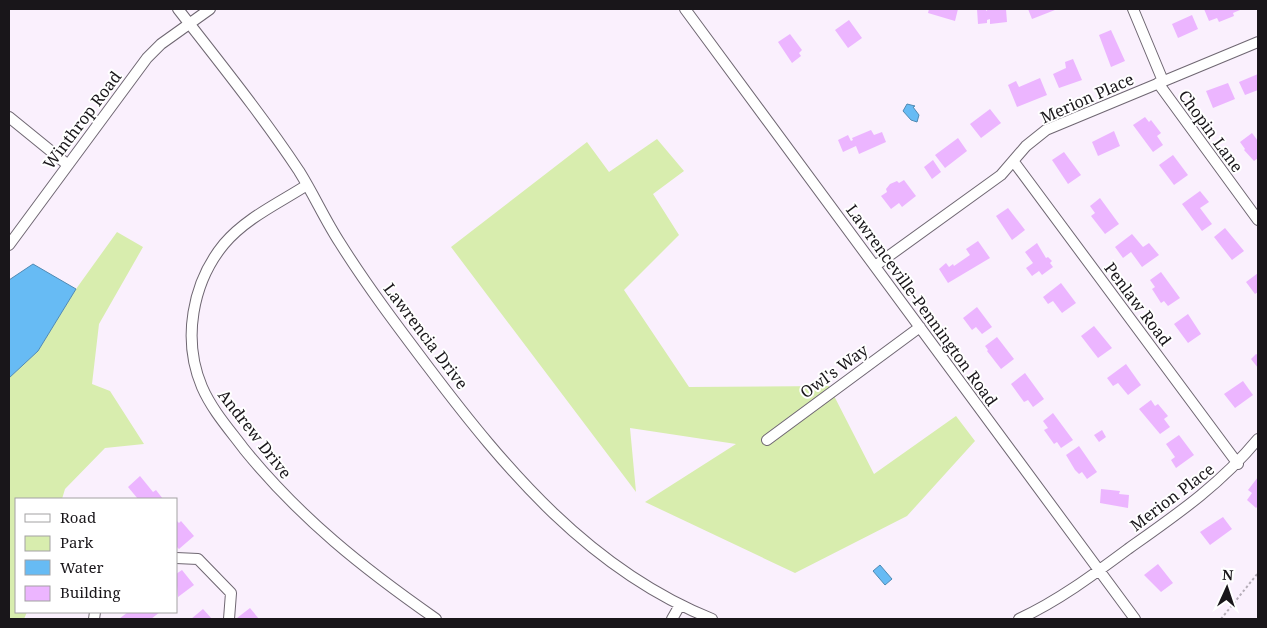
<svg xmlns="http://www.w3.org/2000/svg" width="1267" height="628" font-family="'Noto Serif',serif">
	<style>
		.green { fill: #d8edae }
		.water { fill: #67bbf4; stroke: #508ab3 }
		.building { fill: #ecb5ff }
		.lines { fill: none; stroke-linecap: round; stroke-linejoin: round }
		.minor-casing { stroke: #6f6772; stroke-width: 12 }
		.path { stroke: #b6aeb9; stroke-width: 2; stroke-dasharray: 2.5 2.5; stroke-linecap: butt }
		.minor { stroke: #fff; stroke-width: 10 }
		.labels { text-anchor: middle; stroke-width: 4; stroke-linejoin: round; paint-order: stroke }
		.street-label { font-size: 16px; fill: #19161a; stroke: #fff }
	</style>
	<rect width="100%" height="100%" fill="#faf0fd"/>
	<path class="green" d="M657 139 684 171 653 194 679 235 624 290 689 387 829 386 874 474 956 416 975 441 907 516 795 573 645 502 736 444 630 428 636 492 451 247 587 142 609 172Z
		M117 232 143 247 99 324 92 384 110 391 144 444 105 448 65 489 62 499H16V612H27L24 619H9V378L38 351 76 289Z"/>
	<path class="water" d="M907 104 915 106 913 107 919 115 917 122 911 120 903 111Z
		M33 264 76 289 38 351 9 378V280Z
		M880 565 892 579 885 585 873 571Z"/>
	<path class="building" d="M929 9H958L955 21 928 13Z
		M977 9H986V11L989 9H1006L1007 22 990 24V19L987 20V23L978 24Z
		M1028 9H1054L1055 10 1032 19Z
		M1204 9H1239L1240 10 1233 13 1234 16 1219 22 1217 18 1209 21Z
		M1192 15 1198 29 1178 38 1172 24Z
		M849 20 862 38 848 48 835 30Z
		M1111 30 1125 61 1111 67 1099 35Z
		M790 34 802 50 799 53 801 56 792 63 778 42Z
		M1073 59 1082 80 1059 88 1053 74 1066 68 1065 62Z
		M1258 74V90L1245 95 1239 82Z
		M1040 78 1047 95 1017 107 1008 85 1016 81 1019 87Z
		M1228 83 1235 99 1213 108 1206 91Z
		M990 109 1001 123 981 138 970 124Z
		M1145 117 1149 122 1151 120 1161 133 1157 136 1163 145 1153 152 1133 125Z
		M871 130 874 135 882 132 886 142 859 154 856 146 843 152 838 140 848 135 851 141 853 140 852 138Z
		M1114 131 1120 146 1098 156 1092 142Z
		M1252 133 1258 141V158L1254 161 1244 150 1245 149 1240 142Z
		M958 138 967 151 945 168 935 155Z
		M1064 152 1081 175 1068 184 1052 160Z
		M1173 155 1188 175 1174 185 1159 165Z
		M933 160 941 172 932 179 924 167Z
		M904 180 916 196 902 207 899 203 891 209 881 196 887 192 886 189 890 184 897 181 899 183Z
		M1200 191 1209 202 1200 208 1212 224 1202 231 1182 204Z
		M1100 198 1119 224 1105 234 1091 216 1095 213 1090 206Z
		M1008 208 1025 230 1012 240 996 216Z
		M1225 228 1244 251 1232 260 1214 237Z
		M1132 234 1143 247 1149 243 1159 255 1142 267 1131 252 1123 258 1115 247Z
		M978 241 990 258 948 283 939 269 946 263 949 267 953 264 954 266 970 255 966 249Z
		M1037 243 1046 258 1048 257 1052 261 1050 263 1053 267 1042 275 1039 271 1032 276 1026 268 1033 263 1025 252Z
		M1161 272 1180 298 1168 306 1164 301 1161 303 1152 289 1155 287 1150 280Z
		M1258 273V292L1255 294 1246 282Z
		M1061 283 1076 303 1062 313 1053 301 1048 304 1043 297Z
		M977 307 992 327 982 334 976 327 972 330 963 318Z
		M1188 314 1201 334 1188 343 1174 324Z
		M1094 326 1112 348 1098 358 1081 336Z
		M997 337 1014 359 1001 369 987 351 988 350 985 346Z
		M1256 354 1258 355V368L1251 359Z
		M1126 364 1141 385 1128 395 1118 383 1113 386 1107 378Z
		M1025 373 1044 399 1033 407 1028 400 1024 402 1011 384Z
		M1243 381 1253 395 1235 408 1224 394Z
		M1151 400 1155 406 1158 404 1168 416 1164 419 1170 427 1160 434 1139 409Z
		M1053 413 1073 440 1061 448 1057 442 1054 444 1044 430 1048 428 1043 421Z
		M1102 430 1106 437 1099 442 1094 435Z
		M1179 435 1194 455 1176 468 1171 460 1175 457 1166 444Z
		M1079 446 1097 472 1087 479 1082 472 1079 474 1075 470 1066 455Z
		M140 476 153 492 156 490 163 499H138L128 487Z
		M1258 477V506L1256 508 1247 500 1252 493 1248 490Z
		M1101 489 1120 491 1119 494 1129 495 1128 508 1100 503Z
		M1223 517 1232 529 1210 545 1200 532Z
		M176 520 179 523 181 521 194 536 179 549 176 546Z
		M1158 564 1173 583 1161 592 1144 575Z
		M182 570 194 585 178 597 176 574Z
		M250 608 259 619H238L237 618Z
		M203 609 212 619H191Z
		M128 612H160L151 619H119Z"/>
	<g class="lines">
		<defs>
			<path id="minor" d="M178 9C219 62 262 115 299 171 314 195 325 220 340 243 367 286 398 327 429 368 506 470 590 570 712 619
				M685 9 1135 619
				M1133 9 1163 81
				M1158 83 1258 220
				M9 117 68 165
				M1014 162 1238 464
				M307 185C279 203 246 218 224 244 192 283 182 340 202 387 212 410 229 429 244 449 301 519 363 568 436 619
				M9 245 147 58 161 44 210 9
				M875 266 1001 175 1026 146 1046 130 1258 42
				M767 440 920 327
				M176 558 198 559 231 593 229 619
				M94 619 95 612
				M672 619 680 605
				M1019 619C1058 601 1093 575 1128 549 1176 515 1220 485 1258 439"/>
		</defs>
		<use href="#minor" class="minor-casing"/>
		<path class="path" d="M1221 619 1258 573"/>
		<use href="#minor" class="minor"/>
	</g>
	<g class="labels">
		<g class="street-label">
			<text transform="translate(1087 98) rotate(-24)" y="6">Merion Place</text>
			<text transform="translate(82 120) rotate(-53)" y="6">Winthrop Road</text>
			<text transform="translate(1211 131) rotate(54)" y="6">Chopin Lane</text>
			<text transform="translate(1138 304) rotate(53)" y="6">Penlaw Road</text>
			<text transform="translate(922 305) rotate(54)" y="6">Lawrenceville-Pennington Road</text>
			<text transform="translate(426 336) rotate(53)" y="6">Lawrencia Drive</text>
			<text transform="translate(834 371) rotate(-36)" y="6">Owl's Way</text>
			<text transform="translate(255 434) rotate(52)" y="6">Andrew Drive</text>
			<text transform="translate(1172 497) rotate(-37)" y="6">Merion Place</text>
		</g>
	</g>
	<rect width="1267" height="628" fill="none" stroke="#19161a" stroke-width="20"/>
	<rect x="15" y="498" width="162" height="115" fill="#ffffff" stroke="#a3a2a3"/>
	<rect x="25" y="514" width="25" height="8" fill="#ffffff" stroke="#a3a2a3"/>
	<text x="60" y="523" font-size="15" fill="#19161a">Road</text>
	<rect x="25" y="536" width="25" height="15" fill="#d8edae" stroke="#a3a2a3"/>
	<text x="60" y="548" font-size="15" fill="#19161a">Park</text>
	<rect x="25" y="560" width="25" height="15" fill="#67bbf4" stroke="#a3a2a3"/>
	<text x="60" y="573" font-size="15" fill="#19161a">Water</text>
	<rect x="25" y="586" width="25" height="15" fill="#ecb5ff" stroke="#a3a2a3"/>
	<text x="60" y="598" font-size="15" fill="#19161a">Building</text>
	<g transform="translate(1227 588) rotate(3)" stroke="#ffffff" stroke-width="4" paint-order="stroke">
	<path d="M0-4L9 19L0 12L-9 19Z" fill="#19161a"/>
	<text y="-8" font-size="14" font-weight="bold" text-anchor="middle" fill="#19161a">N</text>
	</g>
</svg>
